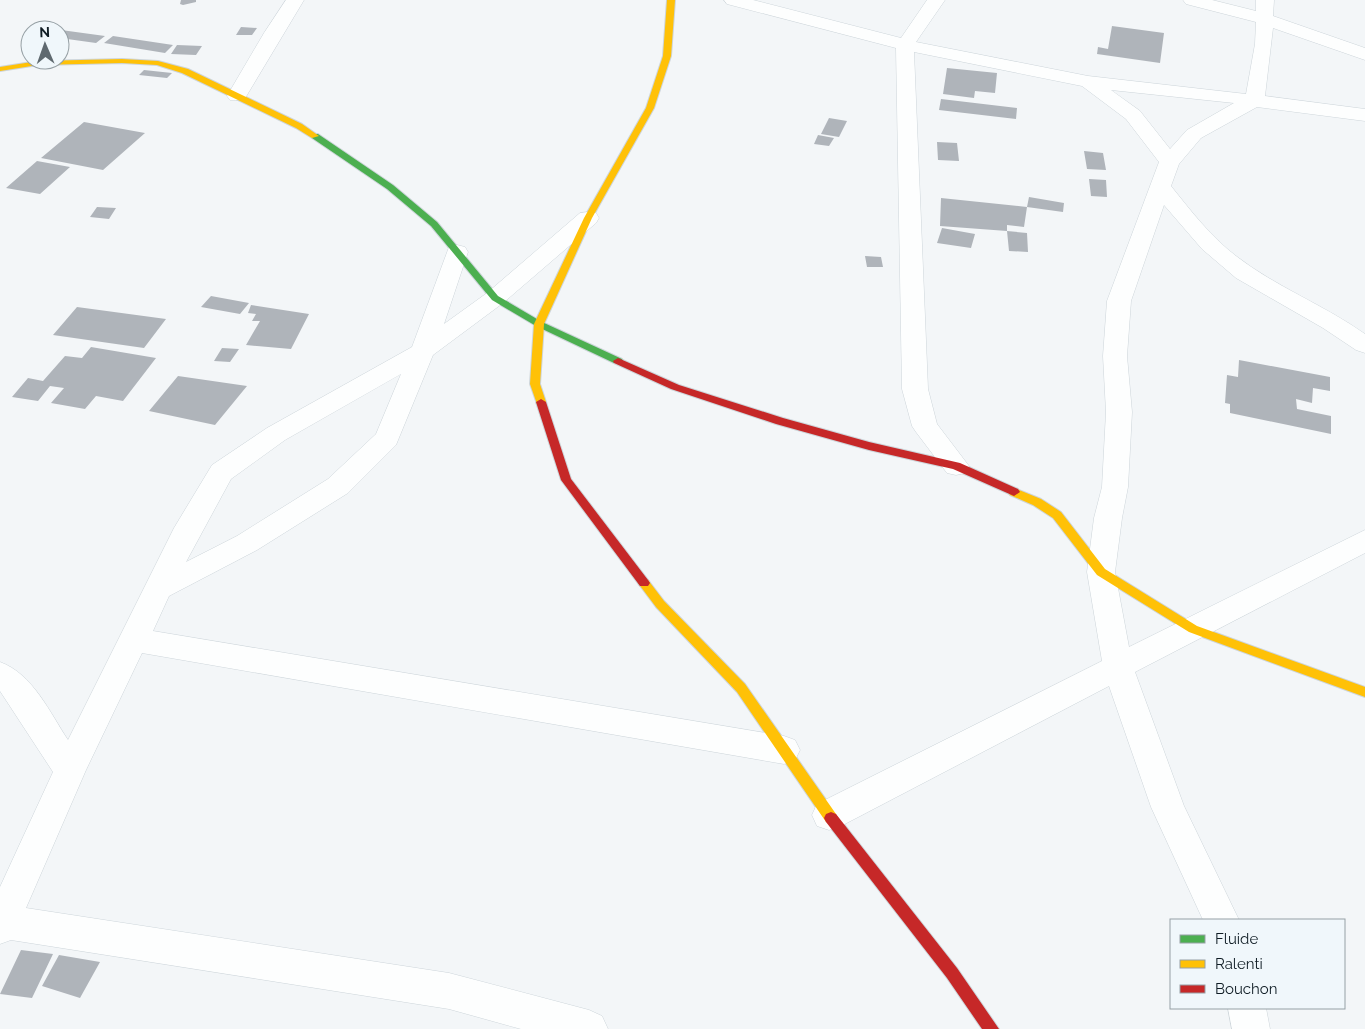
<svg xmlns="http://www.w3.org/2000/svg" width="1365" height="1029" font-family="Raleway,sans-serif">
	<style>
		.building { fill: #afb4ba }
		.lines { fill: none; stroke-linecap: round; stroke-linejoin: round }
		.street-casing { stroke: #cdd5da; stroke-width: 1 }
		.fast-casing { stroke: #cdd5da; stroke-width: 2 }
		.slow-casing { stroke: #cdd5da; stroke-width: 2 }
		.jam-casing { stroke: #cdd5da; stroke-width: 2 }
		.street { fill: #fdfefe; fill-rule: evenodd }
		.fast { fill: #4caf50; fill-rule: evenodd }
		.slow { fill: #ffc107; fill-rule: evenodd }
		.jam { fill: #c62828; fill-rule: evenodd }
	</style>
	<rect width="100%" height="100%" fill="#f3f6f8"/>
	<path class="building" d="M181 0H196V2L183 5 180 4Z
		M1112 26 1164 33 1160 63 1097 54 1098 47 1108 49Z
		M241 27 257 28 252 35H236Z
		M60 30H61L105 36 96 43 60 38Z
		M113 36 173 45 165 53 104 43Z
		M177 45 202 46 196 55 171 54Z
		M947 68 997 73 995 93 975 91 974 98 943 94Z
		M144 70 172 73 167 78 139 75Z
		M941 99 1017 108 1016 119 939 110Z
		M829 118 847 121 839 137 821 134Z
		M84 122 145 133 103 170 41 158Z
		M818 135 834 138 829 146 814 144Z
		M937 142 957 143 959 161 938 160Z
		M1084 151 1103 153 1106 170 1087 169Z
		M37 161 70 167 40 194 6 188Z
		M1089 179 1106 180 1107 197 1091 196Z
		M1029 197 1064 203 1063 212 1027 207Z
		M941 198 1027 207 1024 227 1007 225V231L940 226Z
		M97 207 116 208 109 219 90 217Z
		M942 228 975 234 971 248 937 243Z
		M1007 231 1027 233 1028 252 1009 251Z
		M865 256 881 257 883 267H867Z
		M211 296 249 303 240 314 201 307Z
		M251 305 309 314 291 349 246 345 260 321H252L256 314 248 313Z
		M77 307 166 319 144 348 53 335Z
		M91 347 156 358 123 401 96 396 85 409 51 403 64 388 50 386 38 401 12 397 28 378 43 381 65 356 82 358Z
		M222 348 239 349 230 362 214 361Z
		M1239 360 1330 377V391L1313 388 1312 403 1296 399 1297 409 1331 416V434L1230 413V404L1225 403 1227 375 1238 377Z
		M178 376 247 386 215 425 149 411Z
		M21 950 53 954 32 998 0 994Z
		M59 955 100 962 80 998 42 986Z"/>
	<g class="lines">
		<defs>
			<path id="street" d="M286 0H304L244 100H230L227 96 264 33Z
				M724 0H753L901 38 927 0H945L916 42 1088 76 1246 94 1255 44 1256 22 1186 4 1183 0H1212L1256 11V0H1274L1273 16 1365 48V60L1273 28 1265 96 1365 109V121L1257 107 1201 138 1179 164 1171 186C1191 211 1211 237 1236 256 1276 287 1324 305 1365 334V353L1356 350 1323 328 1236 278 1202 249 1164 205 1131 301 1127 356 1132 412 1128 487 1122 518 1115 572 1129 647 1365 530V553L1135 672 1184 806 1239 920H1203L1151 807 1109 686 841 826 829 830 817 826 812 815 817 804 1102 661 1087 572 1094 518 1102 487 1106 412 1103 356 1107 301 1159 162 1126 119 1082 86 914 52 928 389 937 424 969 466 965 473 956 475 947 473 916 432 912 426 902 389 896 48 727 4ZM1111 90 1234 103 1187 130 1170 149 1140 111Z
				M588 212 596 213 599 218 596 223 503 303 433 355 396 445 348 493 257 550 169 596 153 631 784 736 795 740 800 750 795 760 784 764 142 653 86 770 26 908 449 973 589 1010 602 1016 608 1029H521L449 1009 11 940 0 944V887L53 772 0 691V662C33 674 50 713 68 740L174 528 212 465 267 428 412 347 449 247 457 245 465 247 468 252 444 324 487 293 580 213ZM401 374 376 434 328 479 237 536 186 562 231 479 285 440Z
				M1228 1008H1266L1270 1029H1232Z"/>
			<path id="fast" d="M312 134H318L393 185 437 222 498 296 542 322 622 359 623 361 622 363H614L536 326 492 300 431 226 387 189 312 138Z"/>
			<path id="slow" d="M667 0H675L671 56 654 108 592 218 544 324 540 384 546 402 545 404H537L530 384 534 324 584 218 646 108 663 56Z
				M122 59 158 61 188 69 302 124 319 136 312 138 296 128 182 73 157 65 122 63 38 65 0 71V67L38 61Z
				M1014 488 1041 499 1061 512 1105 569 1197 626 1365 687V697L1189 632 1097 575 1053 518 1033 505 1010 495 1008 492Z
				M644 578 648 580 664 601 745 684 836 814 838 818 836 822 831 824 826 822 737 692 656 607 638 583 640 580Z"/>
			<path id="jam" d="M618 358 679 385 783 418 869 442 960 463 1018 489 1020 492 1014 496 953 469 869 450 776 424 671 389 614 363 613 361Z
				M541 399 546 402 571 479 648 580 650 583 648 586H640L561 480 536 402Z
				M831 812 836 814 957 968 999 1029H982L947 978 826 822 824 818 826 814Z"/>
		</defs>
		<use href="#street" class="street-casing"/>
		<use href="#fast" class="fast-casing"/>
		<use href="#slow" class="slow-casing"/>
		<use href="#jam" class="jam-casing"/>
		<use href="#street" class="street"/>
		<use href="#fast" class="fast"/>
		<use href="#slow" class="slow"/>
		<use href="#jam" class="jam"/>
	</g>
	<rect x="1170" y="919" width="175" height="90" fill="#f0f7fb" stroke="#96a0a5"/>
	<rect x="1180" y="935" width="25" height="8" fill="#4caf50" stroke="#96a0a5"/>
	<text x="1215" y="944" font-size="15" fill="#101d25">Fluide</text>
	<rect x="1180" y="960" width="25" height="8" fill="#ffc107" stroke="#96a0a5"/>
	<text x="1215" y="969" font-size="15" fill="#101d25">Ralenti</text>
	<rect x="1180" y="985" width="25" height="8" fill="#c62828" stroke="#96a0a5"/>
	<text x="1215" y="994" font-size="15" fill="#101d25">Bouchon</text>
	<g transform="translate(45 45) rotate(358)"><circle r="24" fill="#f0f7fb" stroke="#96a0a5"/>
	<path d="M0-4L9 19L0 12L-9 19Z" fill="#5f696f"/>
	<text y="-8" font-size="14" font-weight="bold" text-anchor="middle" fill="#101d25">N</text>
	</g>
</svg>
